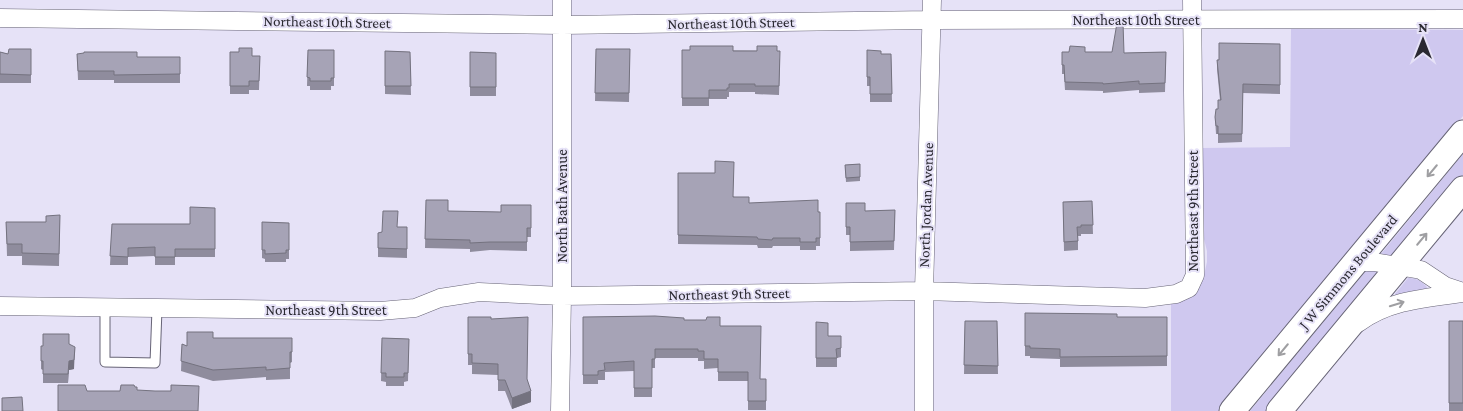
<svg xmlns="http://www.w3.org/2000/svg" width="1463" height="411" font-family="'Crimson Pro',serif">
	<style>
		.green { fill: #cfc8ef }
		.lines { fill: none; stroke-linecap: round; stroke-linejoin: round }
		.lane-casing { stroke: #676476; stroke-width: 11 }
		.street-casing { stroke: #676476; stroke-width: 19 }
		.secondary-casing { stroke: #676476; stroke-width: 27 }
		.lane { stroke: #fff; stroke-width: 9 }
		.street { stroke: #fff; stroke-width: 18 }
		.secondary { stroke: #fff; stroke-width: 25 }
		.wall { fill: #8f8c9d }
		.shaded-wall { fill: #74727f }
		.building { fill: #a6a3b6; stroke: #74727f }
		.oneway { stroke: #9f9fa2 }
		.labels { text-anchor: middle; stroke-width: 4; stroke-linejoin: round; paint-order: stroke }
		.street-label { font-size: 15px; fill: #2a2931; stroke: #e6e2f7 }
	</style>
	<rect width="100%" height="100%" fill="#e6e2f7"/>
	<path class="green" d="M1291 29 1463 30V116L1220 411H1171V304L1185 299 1204 275 1207 262V251L1201 227 1202 148 1290 147Z
		M1463 154V175L1397 256 1384 259 1381 254Z
		M1375 269 1381 272 1269 411H1250L1365 272Z
		M1408 278C1416 277 1425 283 1429 290L1395 297V294Z"/>
	<g class="lines">
		<defs>
			<path id="lane" d="M105 308V362L155 363 157 309"/>
			<path id="street" d="M0 18 562 25 931 20 1463 19
				M1356 262H1374L1421 270 1445 286 1463 292
				M0 306 380 311 415 308 440 298 479 292 562 296 924 291 1145 298 1176 294 1189 288 1195 275 1192 0
				M1358 323C1389 300 1426 298 1463 293
				M560 411 562 296V0
				M924 411V291L932 0"/>
			<path id="secondary" d="M1232 411 1463 133
				M1279 411 1463 189"/>
		</defs>
		<use href="#lane" class="lane-casing"/>
		<use href="#street" class="street-casing"/>
		<use href="#secondary" class="secondary-casing"/>
		<use href="#lane" class="lane"/>
		<use href="#street" class="street"/>
		<use href="#secondary" class="secondary"/>
	</g>
	<path class="wall" d="M1280 44V94L1243 93 1242 142 1218 143V134H1216L1215 117 1218 109 1220 100 1217 69V60Z
		M31 49V83H0V52L8 54Z
		M596 49H630L629 102 595 101Z
		M308 50H334V86H331V90H310V86H307Z
		M682 50 777 51 780 60 779 95 755 94V92H729V97H727V99H709V106H682Z
		M867 50 881 54H891L892 102H870V86H867Z
		M385 51 410 52 411 95 385 94Z
		M230 52 252 56H260L259 90H249V94H230Z
		M470 52 496 53V96H470Z
		M1062 52 1124 53 1166 52 1165 92 1139 93V90L1103 93V91L1065 90 1064 74H1062Z
		M77 54 137 57H180V83H114V80H78Z
		M860 164V181L846 182 845 165Z
		M678 173 749 203 820 212V246H816V250H800V246H773L772 248H758L757 245 678 244Z
		M426 200 448 211 501 212 531 205V237H527V251L490 250 470 252V249L425 248Z
		M1092 201 1093 234H1081V236H1078V250L1064 251 1063 202Z
		M846 203 865 211 895 210 894 250 850 251V235H846Z
		M215 208V257H175V265H155V256L128 257V265H110L112 224H190Z
		M60 215 59 266 22 265V256H7L6 222H46Z
		M262 222 289 223V259H286V262H265V259L262 258Z
		M397 227H407V258L378 257V233L382 232Z
		M1025 313 1117 317H1167V366L1060 367V359L1030 358V356H1025Z
		M468 317 491 319 527 379 531 402 512 409 505 391H498V375L472 374V365H468Z
		M583 317 684 320 720 326 760 379H766V410H748V381H718V368L704 369V361H698V358H655V368H652V397H634V371L605 372V380H598V384H583Z
		M965 321H997L998 374H964Z
		M1449 321H1463V411H1449Z
		M816 322 828 336H841V357L837 358V367H816Z
		M213 338H292V362L290 363V379L266 380V377L213 381 181 371 182 344 187 346Z
		M382 338 409 339 408 381 404 382V386H386V382L381 381Z
		M69 344 74 369 69 370 68 383H43V370L41 369V346Z"/>
	<path class="shaded-wall" d="M75 347 74 369 69 370 68 383 69 361Z
		M531 391V402L512 409V398Z"/>
	<path class="building" d="M1117 23H1123L1124 53 1166 52 1165 83 1139 84V81L1103 84V83L1065 82 1064 65H1062V52H1069L1070 46 1085 47V52H1112Z
		M1219 43 1280 44V85L1243 84 1242 134H1218V126H1216L1215 117 1216 109H1218V100H1221L1217 60H1219Z
		M690 46H733V51H757V46H777V51H780L779 86H755V84H729V88H727V90H709V98H682V50H690Z
		M239 48H252V56H260L259 81H249V86H230V52H239Z
		M9 49H31V75L0 74V52L8 54Z
		M596 49H630L629 93H595Z
		M308 50H334V78H331V81H310V78L307 77Z
		M867 50 881 51V54H891L892 94H870V77H867Z
		M385 51 410 52 411 86H385Z
		M84 52H137V57H180V74L114 75V71H78L77 54 84 53Z
		M470 52 496 53V87H470Z
		M715 161 734 162 733 197H749V203L818 200V212H820V238H816V242H800V238H773L772 240 758 239 757 237 678 235V173H715Z
		M860 164V177L846 178 845 165Z
		M426 200H448V211L501 212V205H531V228H527V242H490L470 243V240L425 239Z
		M1092 201 1093 225H1081V227H1077L1078 241 1064 242 1063 202Z
		M846 203H865V211L895 210 894 241 850 242V227H846Z
		M190 207 215 208V249H175V257H155V247L128 248V257L110 256 112 224H190Z
		M383 211H398L397 227H407V249L378 248V233L382 232Z
		M60 215 59 254 22 253V244H7L6 222H46V216Z
		M262 222 289 223V250H286V253L265 254V250H262Z
		M1025 313 1117 314V317H1167V356L1060 357V349L1030 348V346H1025Z
		M655 316 684 318V320H706L707 317H720V326H761L760 379H766V401H748V372H718V359H704V351H698V349H655V359H652V388H634V361L604 363 605 370 598 371V375H583V317Z
		M468 317H491V319L528 317 527 379 531 391 512 398 505 380H498V364L472 363V354H468Z
		M965 321H997L998 366 964 365Z
		M1449 321H1463V403H1449Z
		M816 322 828 323V336H841V348L836 349 837 358H816Z
		M187 332H213V338H292V352H290V368L266 370V367L213 370 181 361 182 344 187 346Z
		M43 334H69V344L75 347 74 360 69 361 68 374H43V361H41V346H43Z
		M382 338 409 339 408 373H404V377H386V373H381Z
		M58 385H85L87 391H120L121 385H134L135 387H137V390L155 391H171V385L199 386 198 411H58Z
		M22 397 23 411H2V398Z"/>
	<defs><path id="oneway-shaft" d="M-6 0H5M1.5-3L5.5 0L1.5 3" fill="none" stroke-width="1.6" stroke-linecap="round" stroke-linejoin="round" transform="scale(1.25)"/></defs>
	<g class="oneway">
		<use href="#oneway-shaft" transform="translate(1432 171) rotate(130)"/>
		<use href="#oneway-shaft" transform="translate(1422 239) rotate(-50)"/>
		<use href="#oneway-shaft" transform="translate(1397 304) rotate(-17)"/>
		<use href="#oneway-shaft" transform="translate(1283 350) rotate(130)"/>
	</g>
	<g class="labels">
		<g class="street-label">
			<text x="1136" y="25">Northeast 10th Street</text>
			<text transform="translate(327 22) rotate(1)" y="5">Northeast 10th Street</text>
			<text transform="translate(731 23) rotate(-1)" y="5">Northeast 10th Street</text>
			<text transform="translate(926 205) rotate(-88)" y="5">North Jordan Avenue</text>
			<text transform="translate(562 206) rotate(-90)" y="5">North Bath Avenue</text>
			<text transform="translate(1193 211) rotate(-90)" y="5">Northeast 9th Street</text>
			<text transform="translate(1348 272) rotate(-50)" y="5">J W Simmons Boulevard</text>
			<text transform="translate(729 294) rotate(-1)" y="5">Northeast 9th Street</text>
			<text x="326" y="315">Northeast 9th Street</text>
		</g>
	</g>
	<g transform="translate(1423 40)" stroke="#e6e2f7" stroke-width="4" paint-order="stroke">
	<path d="M0-4L9 19L0 12L-9 19Z" fill="#2a2931"/>
	<text y="-8" font-size="14" font-weight="bold" text-anchor="middle" fill="#2a2931">N</text>
	</g>
</svg>
